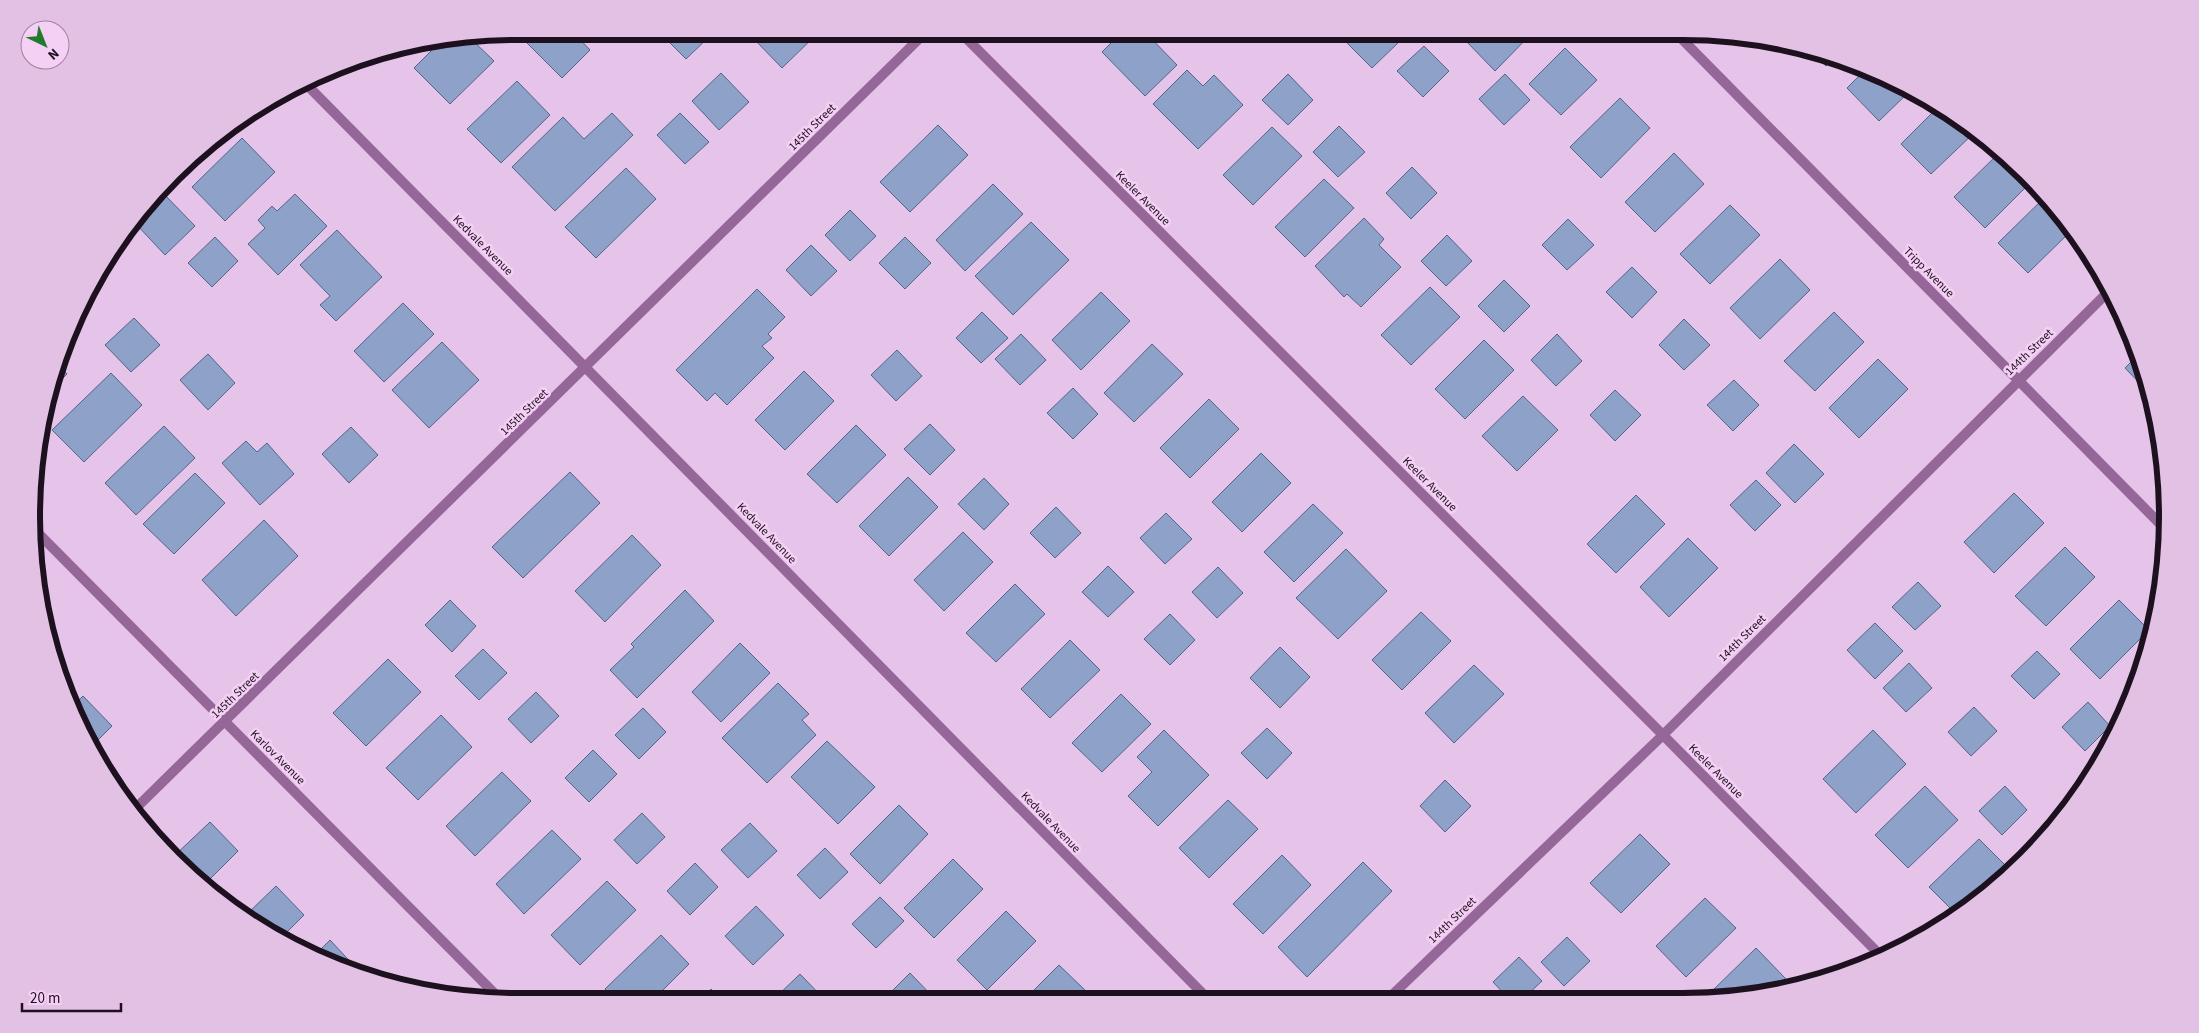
<svg xmlns="http://www.w3.org/2000/svg" width="2199" height="1033" font-family="'Source Sans 3',sans-serif">
	<style>
		.building { fill: #8da1c9; stroke: #536489 }
		.lines { fill: none; stroke-linecap: round; stroke-linejoin: round }
		.minor { stroke: #956798; stroke-width: 10 }
		.labels { text-anchor: middle; stroke-width: 5; stroke-linejoin: round; paint-order: stroke }
		.street-label { font-size: 12px; fill: #1e111f; stroke: #f4d0f5 }
		.rim { fill: none; stroke: #1e111f; stroke-width: 6 }
	</style>
	<rect width="100%" height="100%" fill="#e6c3e8"/>
	<path class="building" d="M535 31H572L590 50 562 78 525 41Z
		M658 31H711L713 33 686 59Z
		M759 31H820L782 68 753 38Z
		M1123 31H1144L1177 65 1145 96 1102 52Z
		M1339 31H1395L1402 39 1372 68 1337 33Z
		M1474 31H1534L1495 71 1465 40Z
		M468 36 494 61 450 104 414 68 444 38Z
		M1424 46 1449 71 1423 97 1397 71Z
		M1565 48 1597 80 1561 115 1529 84Z
		M1810 51 1834 58 1826 66Z
		M1867 68 1910 91 1879 121 1847 88Z
		M1187 70 1203 86 1214 75 1243 105 1198 149 1153 104Z
		M721 73 749 102 719 130 692 101Z
		M1288 74 1313 100 1288 125 1262 100Z
		M1505 74 1530 100 1504 125 1479 99Z
		M517 81 550 115 501 163 467 129Z
		M1620 98 1650 128 1601 178 1570 147Z
		M1939 106 1952 113 1975 132 1931 174 1901 144Z
		M612 113 633 135 555 211 512 167 563 117 584 139Z
		M680 113 709 142 685 164 657 135Z
		M938 125 968 155 910 212 880 182Z
		M1339 126 1365 152 1338 177 1313 152Z
		M1272 127 1302 156 1253 205 1223 175Z
		M242 138 275 172 225 221 192 187Z
		M2000 152 2032 181 1985 228 1954 197Z
		M1674 153 1704 184 1655 232 1625 202Z
		M1412 167 1437 193 1411 219 1386 193Z
		M626 168 656 199 596 258 565 227Z
		M1324 179 1354 208 1305 257 1275 227Z
		M993 184 1023 214 965 271 936 240Z
		M163 193 195 226 165 255 135 223Z
		M295 194 327 226 278 275 248 244 265 228 258 220 272 206 277 211Z
		M2045 197 2072 230 2028 273 1998 243Z
		M1730 205 1760 235 1710 284 1680 254Z
		M850 210 876 236 850 261 825 235Z
		M1364 218 1384 239 1379 245 1401 267 1361 307 1347 294 1344 297 1315 266Z
		M1568 219 1594 245 1567 270 1542 245Z
		M1031 222 1069 260 1013 315 975 276Z
		M337 230 382 277 336 321 320 305 330 296 300 265Z
		M1447 235 1472 261 1446 286 1421 261Z
		M215 237 238 261 212 287 188 263Z
		M905 237 931 263 905 289 879 263Z
		M811 245 837 271 811 296 786 270Z
		M1780 259 1810 290 1760 339 1730 308Z
		M1632 267 1657 292 1632 318 1606 292Z
		M1504 280 1530 306 1504 332 1478 306Z
		M1430 287 1460 317 1411 365 1381 335Z
		M757 289 785 317 768 334 772 338 762 346 774 358 727 405 715 393 707 401 676 370Z
		M1101 292 1130 321 1081 370 1052 340Z
		M403 303 434 334 384 382 354 351Z
		M982 312 1008 338 981 363 956 338Z
		M1834 312 1864 342 1815 391 1784 361Z
		M134 318 160 345 131 372 105 345Z
		M1684 319 1710 345 1684 370 1659 345Z
		M1021 334 1046 360 1020 385 995 359Z
		M1557 334 1582 361 1556 386 1531 360Z
		M1484 340 1514 370 1465 419 1435 389Z
		M442 342 479 380 429 428 392 390Z
		M1152 344 1183 374 1134 422 1104 393Z
		M897 350 922 376 896 401 871 375Z
		M208 354 235 383 208 410 180 380Z
		M2138 355 2150 394 2125 368Z
		M1878 359 1908 389 1859 438 1829 408Z
		M58 364 67 374 50 391Z
		M804 371 834 401 785 450 755 420Z
		M111 373 142 405 84 462 52 430Z
		M1734 380 1759 405 1733 431 1707 405Z
		M1073 388 1098 414 1073 439 1047 413Z
		M1615 390 1641 415 1615 441 1590 415Z
		M1523 396 1558 430 1517 471 1482 436Z
		M1209 399 1239 429 1190 478 1160 448Z
		M930 424 955 450 930 475 904 449Z
		M856 425 886 455 837 503 807 474Z
		M164 426 195 458 136 515 105 483Z
		M351 427 378 455 349 483 322 454Z
		M246 441 257 452 267 443 294 474 260 505 222 463Z
		M1794 444 1824 474 1795 503 1766 473Z
		M1261 453 1291 483 1242 532 1212 502Z
		M570 472 600 503 523 578 492 547Z
		M195 473 225 503 174 554 143 524Z
		M908 477 938 507 889 556 859 526Z
		M984 478 1009 504 984 530 958 504Z
		M1756 480 1781 505 1755 531 1730 505Z
		M2014 493 2044 523 1994 573 1964 542Z
		M1636 495 1665 524 1616 573 1587 544Z
		M1313 504 1343 533 1294 582 1264 552Z
		M1056 507 1081 533 1055 558 1030 533Z
		M1166 513 1192 539 1165 564 1140 538Z
		M264 520 298 556 236 616 202 580Z
		M963 532 993 562 944 611 914 580Z
		M632 535 661 565 605 622 575 591Z
		M1688 538 1718 568 1669 617 1640 587Z
		M2065 547 2095 577 2046 626 2015 596Z
		M1346 549 1387 591 1338 639 1296 598Z
		M1108 566 1134 592 1108 617 1082 592Z
		M1218 567 1243 593 1217 618 1192 592Z
		M1918 582 1941 606 1915 630 1892 607Z
		M1015 584 1045 614 996 662 966 633Z
		M685 590 714 621 637 698 610 670 634 647 631 644Z
		M450 600 476 626 452 652 425 625Z
		M2119 600 2149 630 2100 679 2070 649Z
		M1421 612 1451 641 1402 690 1372 660Z
		M1170 614 1195 640 1170 665 1144 639Z
		M1875 623 1903 651 1875 679 1847 650Z
		M1070 640 1100 670 1050 718 1021 689Z
		M740 643 770 673 721 722 692 692Z
		M1280 647 1310 677 1280 708 1250 678Z
		M483 649 507 673 479 700 455 676Z
		M2037 651 2060 674 2034 699 2011 676Z
		M388 659 421 692 366 746 333 713Z
		M1909 663 1932 688 1906 712 1883 688Z
		M1474 665 1504 694 1454 743 1425 713Z
		M58 669 69 680 64 685Z
		M778 683 809 714 802 720 816 735 767 783 722 738Z
		M536 692 559 716 531 743 508 719Z
		M2134 692 2131 702 2127 709 2122 704Z
		M1121 694 1151 724 1102 772 1072 743Z
		M83 696 112 726 92 746 81 731 72 707Z
		M2088 702 2110 726 2085 751 2062 727Z
		M1974 707 1997 731 1971 756 1948 732Z
		M643 708 666 732 639 759 615 735Z
		M441 715 472 747 418 800 386 768Z
		M1267 728 1292 753 1267 779 1241 753Z
		M1164 730 1209 775 1158 826 1128 796 1152 772 1137 757Z
		M1873 730 1906 764 1856 813 1823 779Z
		M827 741 875 787 838 824 791 777Z
		M593 750 617 774 589 802 565 778Z
		M502 772 531 801 475 856 446 826Z
		M1445 780 1471 806 1445 832 1420 806Z
		M1925 786 1958 820 1908 868 1875 835Z
		M2005 786 2027 810 2002 835 1979 811Z
		M1228 800 1258 829 1209 878 1179 848Z
		M899 805 928 834 880 884 850 854Z
		M642 813 665 837 637 864 614 840Z
		M210 822 238 851 204 885 172 858Z
		M750 823 777 851 748 878 721 850Z
		M552 830 581 859 524 914 496 884Z
		M1640 834 1670 864 1621 913 1590 883Z
		M1979 839 2010 870 1978 901 1956 914 1929 887Z
		M825 848 848 872 820 899 797 875Z
		M1282 855 1311 885 1263 934 1233 904Z
		M953 859 983 889 934 938 904 908Z
		M1363 862 1392 891 1307 977 1278 947Z
		M695 863 718 887 690 915 667 891Z
		M607 881 636 910 580 965 551 935Z
		M276 886 304 915 281 938 244 917Z
		M880 897 904 921 876 948 852 924Z
		M1705 898 1736 928 1686 977 1656 946Z
		M756 906 784 935 753 965 725 936Z
		M1006 911 1036 941 987 990 957 960Z
		M661 935 689 964 652 1001H616L605 989Z
		M1567 937 1590 961 1564 986 1541 962Z
		M330 940 358 970 355 972 331 965 314 956Z
		M1756 948 1786 979 1775 990 1746 998H1705Z
		M1519 957 1542 981 1524 998H1508L1493 982Z
		M1059 965 1089 994 1083 1000H1024Z
		M910 973 936 1000H883Z
		M800 974 826 1001H772Z
		M711 989 723 1001H700Z"/>
	<g class="lines">
		<path class="minor" d="M959 31 1663 735 1882 957
			M1674 31 2166 530
			M307 85 1208 999
			M37 532 501 1000
			M136 808 927 31
			M1388 999 1663 735 2109 291"/>
	</g>
	<g class="labels">
		<g class="street-label">
			<text transform="translate(812 127) rotate(-45)" y="4">145th Street</text>
			<text transform="translate(1143 198) rotate(45)" y="4">Keeler Avenue</text>
			<text transform="translate(483 245) rotate(45)" y="4">Kedvale Avenue</text>
			<text transform="translate(1929 272) rotate(45)" y="4">Tripp Avenue</text>
			<text transform="translate(2029 352) rotate(-44)" y="4">144th Street</text>
			<text transform="translate(524 412) rotate(-44)" y="4">145th Street</text>
			<text transform="translate(1430 484) rotate(45)" y="4">Keeler Avenue</text>
			<text transform="translate(767 533) rotate(46)" y="4">Kedvale Avenue</text>
			<text transform="translate(1742 638) rotate(-45)" y="4">144th Street</text>
			<text transform="translate(235 695) rotate(-44)" y="4">145th Street</text>
			<text transform="translate(278 757) rotate(45)" y="4">Karlov Avenue</text>
			<text transform="translate(1716 771) rotate(45)" y="4">Keeler Avenue</text>
			<text transform="translate(1051 822) rotate(46)" y="4">Kedvale Avenue</text>
			<text transform="translate(1452 920) rotate(-44)" y="4">144th Street</text>
		</g>
	</g>
	<path d="M0 0H2199V1033H0ZM516 40H1683A476 476 0 0 1 2159 516V517A476 476 0 0 1 1683 993H516A476 476 0 0 1 40 517V516A476 476 0 0 1 516 40Z" fill="#e3c1e4" fill-rule="evenodd"/>
	<path class="rim" d="M516 40H1683A476 476 0 0 1 2159 516V517A476 476 0 0 1 1683 993H516A476 476 0 0 1 40 517V516A476 476 0 0 1 516 40Z"/>
	<g transform="translate(45 45) rotate(137)"><circle r="24" fill="#f4d0f5" stroke="#9e849f"/>
	<path d="M0-4L9 19L0 12L-9 19Z" fill="#217b2b"/>
	<text y="-8" font-size="14" font-weight="bold" text-anchor="middle" fill="#1e111f">N</text>
	</g>
	<path d="M22 1003v8h99v-8" fill="none" stroke="#1e111f" stroke-width="2.5"/>
	<text x="30" y="1003" font-size="15" fill="#1e111f" stroke="#f4d0f5" stroke-width="4" paint-order="stroke">20 m</text>
</svg>
